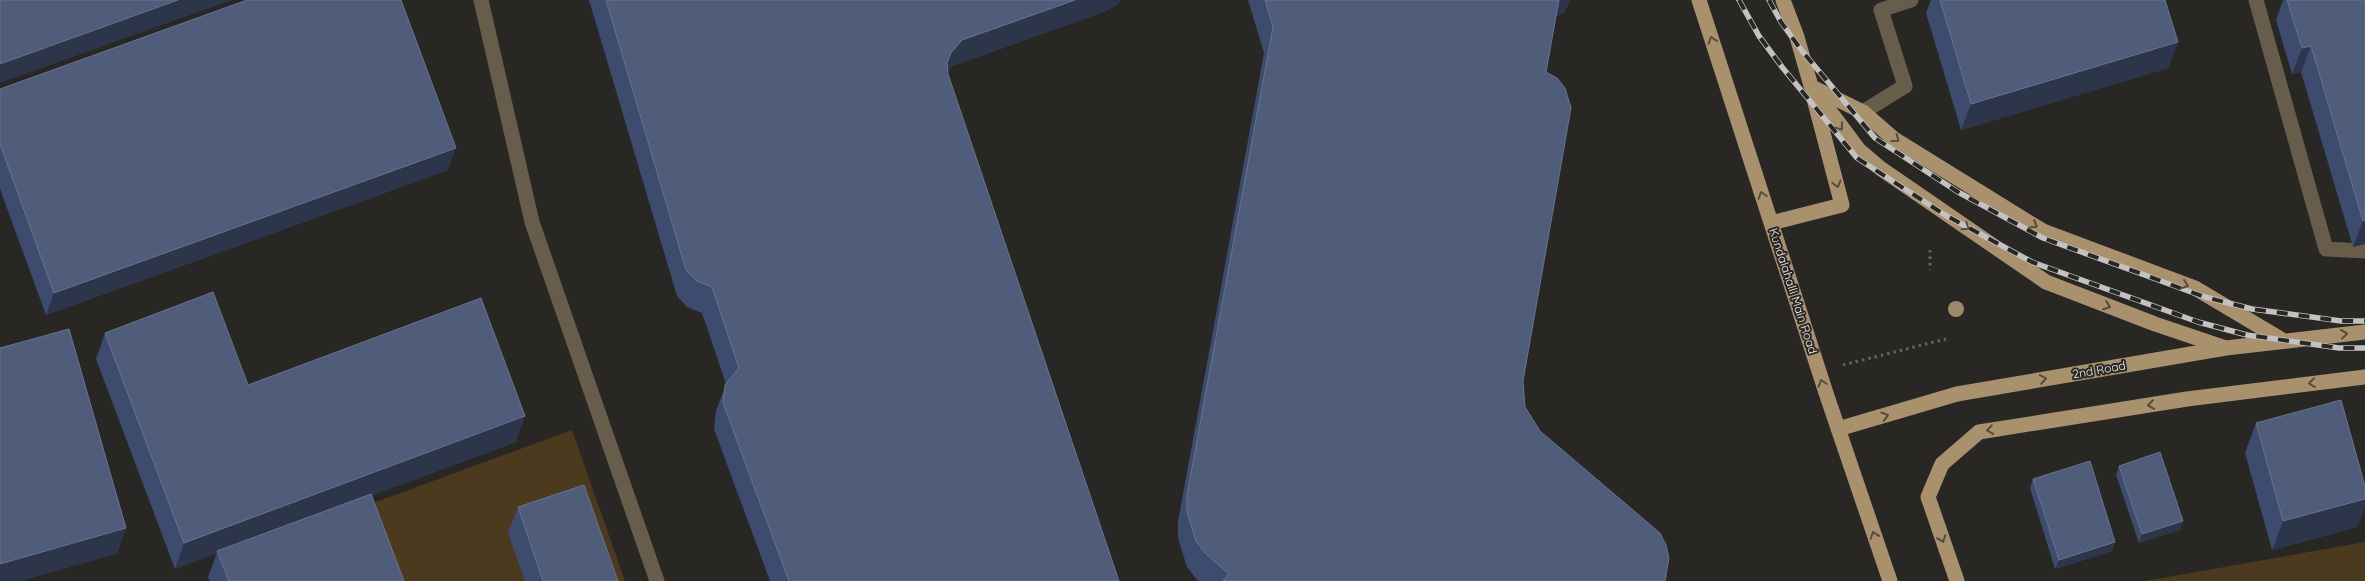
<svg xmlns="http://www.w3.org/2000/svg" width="2365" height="581" font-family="Quicksand,sans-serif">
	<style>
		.green { fill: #4c3a1e }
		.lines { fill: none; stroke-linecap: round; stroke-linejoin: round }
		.path { stroke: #656461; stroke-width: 3; stroke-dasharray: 2.5 4; stroke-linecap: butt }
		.minor { stroke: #685c4b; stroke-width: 15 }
		.major { stroke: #aa916e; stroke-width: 15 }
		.rail-casing { stroke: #c4c2c1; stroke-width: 5.5 }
		.rail { stroke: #282724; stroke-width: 4; stroke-dasharray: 11; stroke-linecap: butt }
		.tree { fill: #9c886a }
		.wall { fill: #3c4b6e }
		.shaded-wall { fill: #2c354a }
		.building { fill: #4f5d7b; stroke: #68738d }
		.oneway { stroke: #564c3e }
		.labels { text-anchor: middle; stroke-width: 4; stroke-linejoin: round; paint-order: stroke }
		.street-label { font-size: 12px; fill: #efedec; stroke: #282724 }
	</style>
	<rect width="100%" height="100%" fill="#282724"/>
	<path class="green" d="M572 430 625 581H401L373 503Z
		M2365 542V581H2145Z"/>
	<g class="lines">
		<path class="path" d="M1930 250V270
			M1843 365 1946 339"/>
		<path class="minor" d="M481 0 532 222 657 581
			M2256 0 2326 249 2365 251
			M1863 112 1905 86 1881 10 1911 0"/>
		<path class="major" d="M1699 0 1826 393 1890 581
			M1783 0 1797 37 1811 86 1859 150 1880 168 2046 282 2155 324 2226 348
			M1814 88 1863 112 1894 139 2043 231 2195 288 2284 341
			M1771 223 1842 205 1813 95
			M1838 429 1957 394 2226 348 2365 332
			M1957 581 1928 497 1942 464 1979 432 2187 399 2365 377"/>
		<defs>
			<path id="rail" d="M1739 0 1759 36 1782 67 1857 158 1945 215 2032 262 2198 322 2247 335 2339 348H2365
				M1769 0 1781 22 1802 51 1875 138 1958 192 2043 238 2205 297 2252 309 2341 321H2365"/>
		</defs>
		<use href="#rail" class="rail-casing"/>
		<use href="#rail" class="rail"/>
	</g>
	<circle class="tree" cx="1956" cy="309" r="8"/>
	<path class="wall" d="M589 0H1120L1118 4 1106 11 952 66 948 71V74L1119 581H770L714 429 716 411 726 384 702 313 687 307 677 296Z
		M1248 0H1570L1564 13 1556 16 1546 72 1523 381 1525 407 1540 431 1665 581H1198L1187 567 1178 538V521L1264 53Z
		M1931 0H2165L2178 42 2168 68 1961 130 1926 13Z
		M2283 0H2365V244L2353 247 2301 72 2292 74 2276 20Z
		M0 89 448 170 46 315 0 189Z
		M105 333 248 385 516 442 372 495 404 581H210L208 577 217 553 175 569 96 359Z
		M2256 423 2365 486V507L2357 527 2272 550 2245 453Z
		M2119 466 2180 530 2139 543 2116 475Z
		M2033 479 2115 542 2112 551 2055 569 2030 488Z
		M518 507 618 581H525L508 533Z"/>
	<path class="shaded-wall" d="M178 0H232L0 83V64Z
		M1075 0H1120L1118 4 1106 11 952 66 941 79 951 53 962 40Z
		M1557 0H1570L1564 13 1551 17Z
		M2178 42 2168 68 1961 130 1971 104Z
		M2311 46 2301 72 2292 74 2302 48Z
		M456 148 448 170 46 315 54 293Z
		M2365 220V244L2353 247 2363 221Z
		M525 416 516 442 218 553 217 551V553L175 569 184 543Z
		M2365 499V507L2357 527 2272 550 2283 521Z
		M2183 521 2180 530 2139 543 2142 534Z
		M126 528 117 554 21 581H0V564Z
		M2115 542 2112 551 2055 569 2059 560Z"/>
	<path class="building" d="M0 0H178L0 64Z
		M247 0H401L456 148 54 293 0 144V89Z
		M606 0H1075L962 40 951 53 947 63 948 74 1119 581H789L723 403 725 385 739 368 712 287 697 281 686 270Z
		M1265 0H1559L1546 72 1557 78 1565 88 1571 108 1523 381 1525 407 1540 431 1660 533 1666 545 1669 558 1665 581H1223L1229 574 1205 553 1196 541 1187 512V495L1273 27Z
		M1940 0H2165L2178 42 1971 104Z
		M2287 0H2365V220L2363 221 2311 46 2302 48Z
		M213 292 248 385 481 298 525 416 184 543 105 333Z
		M69 329 126 528 0 564V348Z
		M2341 400 2365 486V499L2283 521 2256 423Z
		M2160 452 2183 521 2142 534 2119 466Z
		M2090 461 2115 542 2059 560 2033 479Z
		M584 485 618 581H543L518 507Z
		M371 494 404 581H229L217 551Z"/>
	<defs><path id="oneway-chevron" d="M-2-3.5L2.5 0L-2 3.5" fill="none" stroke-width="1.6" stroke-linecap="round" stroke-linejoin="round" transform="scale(1.25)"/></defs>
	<g class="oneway">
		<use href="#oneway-chevron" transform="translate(1712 40) rotate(-108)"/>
		<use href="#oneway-chevron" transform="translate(1840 127) rotate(53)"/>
		<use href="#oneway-chevron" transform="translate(1896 139) rotate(36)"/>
		<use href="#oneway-chevron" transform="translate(1837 184) rotate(75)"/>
		<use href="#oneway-chevron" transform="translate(1762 195) rotate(-108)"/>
		<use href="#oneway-chevron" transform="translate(2034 225) rotate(32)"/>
		<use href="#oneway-chevron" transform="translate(1966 227) rotate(34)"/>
		<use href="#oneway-chevron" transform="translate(2185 285) rotate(20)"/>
		<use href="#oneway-chevron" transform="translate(2107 306) rotate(21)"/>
		<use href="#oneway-chevron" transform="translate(2344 334) rotate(-7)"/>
		<use href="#oneway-chevron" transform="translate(2043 379) rotate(-10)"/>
		<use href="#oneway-chevron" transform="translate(1822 383) rotate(-108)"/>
		<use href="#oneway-chevron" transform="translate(2312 383) rotate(173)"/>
		<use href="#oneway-chevron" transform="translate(2151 405) rotate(171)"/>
		<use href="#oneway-chevron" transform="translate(1885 416) rotate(-16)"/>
		<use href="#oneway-chevron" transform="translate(1990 430) rotate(171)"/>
		<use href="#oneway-chevron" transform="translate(1874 535) rotate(-109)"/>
		<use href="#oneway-chevron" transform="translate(1942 539) rotate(71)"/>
	</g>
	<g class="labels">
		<g class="street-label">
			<text transform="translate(1793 291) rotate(72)" y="4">Kundalahalli Main Road</text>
			<text transform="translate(2099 370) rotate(-10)" y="4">2nd Road</text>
		</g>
	</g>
</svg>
